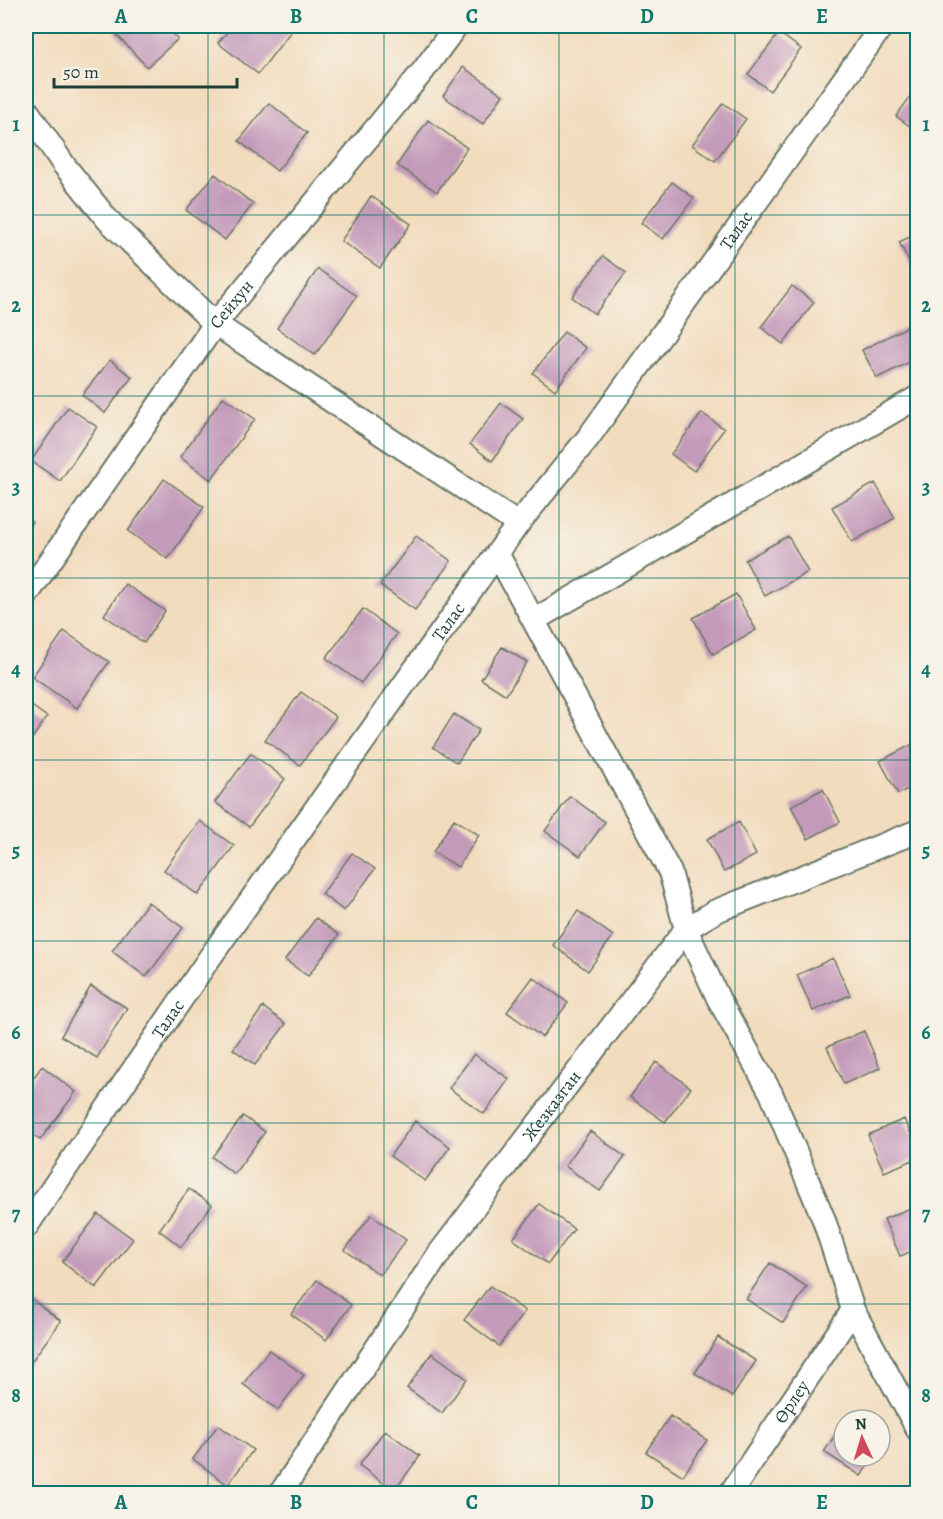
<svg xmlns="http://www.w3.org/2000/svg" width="943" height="1519" font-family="Alegreya,serif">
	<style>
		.building { fill: #c39aba }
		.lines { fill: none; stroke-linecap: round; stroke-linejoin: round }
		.street-casing { stroke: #697564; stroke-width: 26 }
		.street { stroke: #fff; stroke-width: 22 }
		.grid { fill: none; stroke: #0f766e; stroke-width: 1.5; stroke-opacity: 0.55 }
		.labels { text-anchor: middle; stroke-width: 4.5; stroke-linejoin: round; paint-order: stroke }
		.street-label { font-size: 18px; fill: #1f3d34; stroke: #f7f3e8 }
		.neatline { fill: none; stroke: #0f766e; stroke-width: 2 }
		.grid-label { font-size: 20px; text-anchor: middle; font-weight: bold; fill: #0f766e }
	</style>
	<rect width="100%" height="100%" fill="#f7f3e8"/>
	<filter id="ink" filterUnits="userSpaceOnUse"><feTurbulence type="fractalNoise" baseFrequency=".0167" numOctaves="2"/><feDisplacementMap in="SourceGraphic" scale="12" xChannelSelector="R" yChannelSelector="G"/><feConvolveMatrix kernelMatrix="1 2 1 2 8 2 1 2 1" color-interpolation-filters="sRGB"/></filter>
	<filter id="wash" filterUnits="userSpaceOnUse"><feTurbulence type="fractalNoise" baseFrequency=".008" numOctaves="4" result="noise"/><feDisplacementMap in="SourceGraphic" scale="24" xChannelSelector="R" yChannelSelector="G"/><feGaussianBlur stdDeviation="1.35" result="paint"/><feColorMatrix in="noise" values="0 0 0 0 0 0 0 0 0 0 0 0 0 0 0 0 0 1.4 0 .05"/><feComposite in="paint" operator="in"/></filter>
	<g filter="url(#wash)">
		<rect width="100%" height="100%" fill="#f2dcbe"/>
		<g id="blocks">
			<path class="building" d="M123 26H165L178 39 147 67 115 33Z
				M232 26H295L258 74 218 43Z
				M779 33 801 49 770 91 748 74Z
				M463 67 503 95 483 124 443 96Z
				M918 87V132L896 116Z
				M269 103 307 133 277 171 239 141Z
				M723 103 746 119 715 161 692 145Z
				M428 120 467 148 437 192 397 165Z
				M215 174 253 204 225 240 186 210Z
				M672 182 694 198 663 239 641 223Z
				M371 196 411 224 380 268 341 241Z
				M918 233V269L914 271 899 242Z
				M603 256 626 273 595 314 572 297Z
				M318 269 357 296 315 355 277 328Z
				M792 286 814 302 783 344 761 327Z
				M916 322 918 358 877 378 862 350Z
				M564 332 586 348 555 390 533 373Z
				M110 360 132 377 105 413 82 395Z
				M223 397 255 419 211 480 180 457Z
				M501 403 523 419 492 461 470 444Z
				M68 407 97 427 60 481 31 461Z
				M702 413 724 429 694 471 671 454Z
				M164 479 204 507 168 559 128 531Z
				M875 483 895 518 852 542 832 507Z
				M26 517 32 522 26 531Z
				M416 536 451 561 415 610 380 585Z
				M788 536 808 572 765 596 745 560Z
				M125 584 165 611 144 643 104 615Z
				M736 594 756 630 713 654 693 618Z
				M363 609 397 634 361 683 326 658Z
				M64 631 109 662 77 708 32 677Z
				M502 647 527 662 506 695 481 679Z
				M301 692 336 717 300 765 265 740Z
				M26 702 47 717 26 747Z
				M454 714 479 730 457 763 433 747Z
				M913 744 918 753V784L898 794 880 761Z
				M251 753 285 779 249 827 215 802Z
				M823 789 840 822 808 839 791 806Z
				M570 796 605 822 580 856 545 831Z
				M454 819 479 835 458 867 433 852Z
				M200 821 234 846 198 895 164 870Z
				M739 822 756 855 724 872 707 839Z
				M352 853 375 869 344 911 322 894Z
				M148 902 183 928 146 977 112 951Z
				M578 911 613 936 588 971 553 945Z
				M316 918 339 935 308 976 285 960Z
				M833 958 850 995 813 1011 797 975Z
				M533 977 568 1003 542 1037 507 1012Z
				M91 986 127 1008 97 1058 61 1036Z
				M263 1007 286 1024 255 1065 233 1049Z
				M864 1031 880 1068 844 1084 827 1047Z
				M474 1054 509 1079 484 1114 449 1088Z
				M656 1062 691 1088 665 1122 630 1097Z
				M42 1066 76 1092 40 1140 26 1129V1088Z
				M243 1116 265 1132 234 1174 212 1157Z
				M904 1119 918 1149V1158L884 1172 868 1135Z
				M415 1121 450 1147 425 1181 390 1156Z
				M590 1131 625 1157 600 1191 565 1166Z
				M189 1189 212 1205 181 1247 159 1230Z
				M539 1204 574 1229 548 1264 513 1239Z
				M918 1205V1249L900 1256 884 1219Z
				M98 1214 133 1239 96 1288 62 1262Z
				M371 1215 406 1240 380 1275 345 1250Z
				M770 1263 807 1287 783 1323 746 1299Z
				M317 1280 351 1305 326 1340 291 1314Z
				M490 1286 525 1311 499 1346 464 1320Z
				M27 1296 61 1321 26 1369V1298Z
				M718 1337 756 1361 732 1397 695 1373Z
				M269 1350 304 1375 278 1410 243 1384Z
				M432 1353 467 1379 442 1413 407 1388Z
				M670 1416 707 1440 683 1476 646 1452Z
				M844 1421V1456H874L861 1476 824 1452Z
				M218 1425 253 1450 228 1485 193 1459Z
				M385 1430 420 1456 394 1491 359 1465Z"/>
		</g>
	</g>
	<g filter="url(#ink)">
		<use href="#blocks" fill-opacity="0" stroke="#697564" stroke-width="1.5"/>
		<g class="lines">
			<defs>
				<g id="street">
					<path d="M26 109 64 165 107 219 215 324 518 524"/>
					<path d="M498 555 670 872 686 929 719 1000 771 1093 824 1220 853 1310 918 1430"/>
					<path id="s1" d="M26 596 215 324 423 71 456 26"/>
					<path d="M534 620 918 397"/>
					<path id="s2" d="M26 1227 206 963 518 524 588 438 882 26"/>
					<path id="s3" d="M280 1494 438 1255 686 929 716 911 918 831"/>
					<path id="s4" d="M730 1494 853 1310"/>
				</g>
			</defs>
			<use href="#street" class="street-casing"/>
			<use href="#street" class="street"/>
		</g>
	</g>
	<path class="grid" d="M208 26V1494M384 26V1494M559 26V1494M735 26V1494M26 215H918M26 396H918M26 578H918M26 760H918M26 941H918M26 1123H918M26 1304H918"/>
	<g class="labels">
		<g class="street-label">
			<text dy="6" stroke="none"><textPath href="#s2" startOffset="1224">Талас</textPath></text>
			<text dy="6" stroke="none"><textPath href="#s1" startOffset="357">Сейхун</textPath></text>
			<text dy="6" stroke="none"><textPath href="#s2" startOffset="738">Талас</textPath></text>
			<text dy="6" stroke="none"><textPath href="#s2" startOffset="252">Талас</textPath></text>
			<text dy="6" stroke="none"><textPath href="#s3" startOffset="474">Жезказган</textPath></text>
			<text dy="6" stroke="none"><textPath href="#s4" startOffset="111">Өрлеу</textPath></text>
		</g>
	</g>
	<rect width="943" height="1519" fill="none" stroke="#f7f3e8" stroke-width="66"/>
	<g transform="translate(862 1438) rotate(356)"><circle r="28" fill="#f7f3e8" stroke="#a1aaa0" stroke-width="1.5"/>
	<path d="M0-4.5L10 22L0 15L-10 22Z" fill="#d1495b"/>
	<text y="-9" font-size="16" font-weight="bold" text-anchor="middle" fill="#1f3d34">N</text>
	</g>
	<path d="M54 78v9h183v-9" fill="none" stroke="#1f3d34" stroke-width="3"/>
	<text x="63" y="78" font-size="18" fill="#1f3d34" stroke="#f7f3e8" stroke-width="4.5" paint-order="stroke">50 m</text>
	<rect x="33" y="33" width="877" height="1453" class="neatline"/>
	<g class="grid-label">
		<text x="121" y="23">A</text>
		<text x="296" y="23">B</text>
		<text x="472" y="23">C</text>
		<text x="647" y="23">D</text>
		<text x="822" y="23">E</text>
		<text x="16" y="131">1</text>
		<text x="926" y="131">1</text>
		<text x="16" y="312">2</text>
		<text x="926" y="312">2</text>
		<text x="16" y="494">3</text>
		<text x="926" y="494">3</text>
		<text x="16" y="676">4</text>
		<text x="926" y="676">4</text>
		<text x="16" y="857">5</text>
		<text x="926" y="857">5</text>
		<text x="16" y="1039">6</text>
		<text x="926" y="1039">6</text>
		<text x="16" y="1220">7</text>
		<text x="926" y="1220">7</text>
		<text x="16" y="1402">8</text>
		<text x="926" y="1402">8</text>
		<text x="121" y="1509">A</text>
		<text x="296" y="1509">B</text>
		<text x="472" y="1509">C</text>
		<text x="647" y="1509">D</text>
		<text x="822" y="1509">E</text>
	</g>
</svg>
